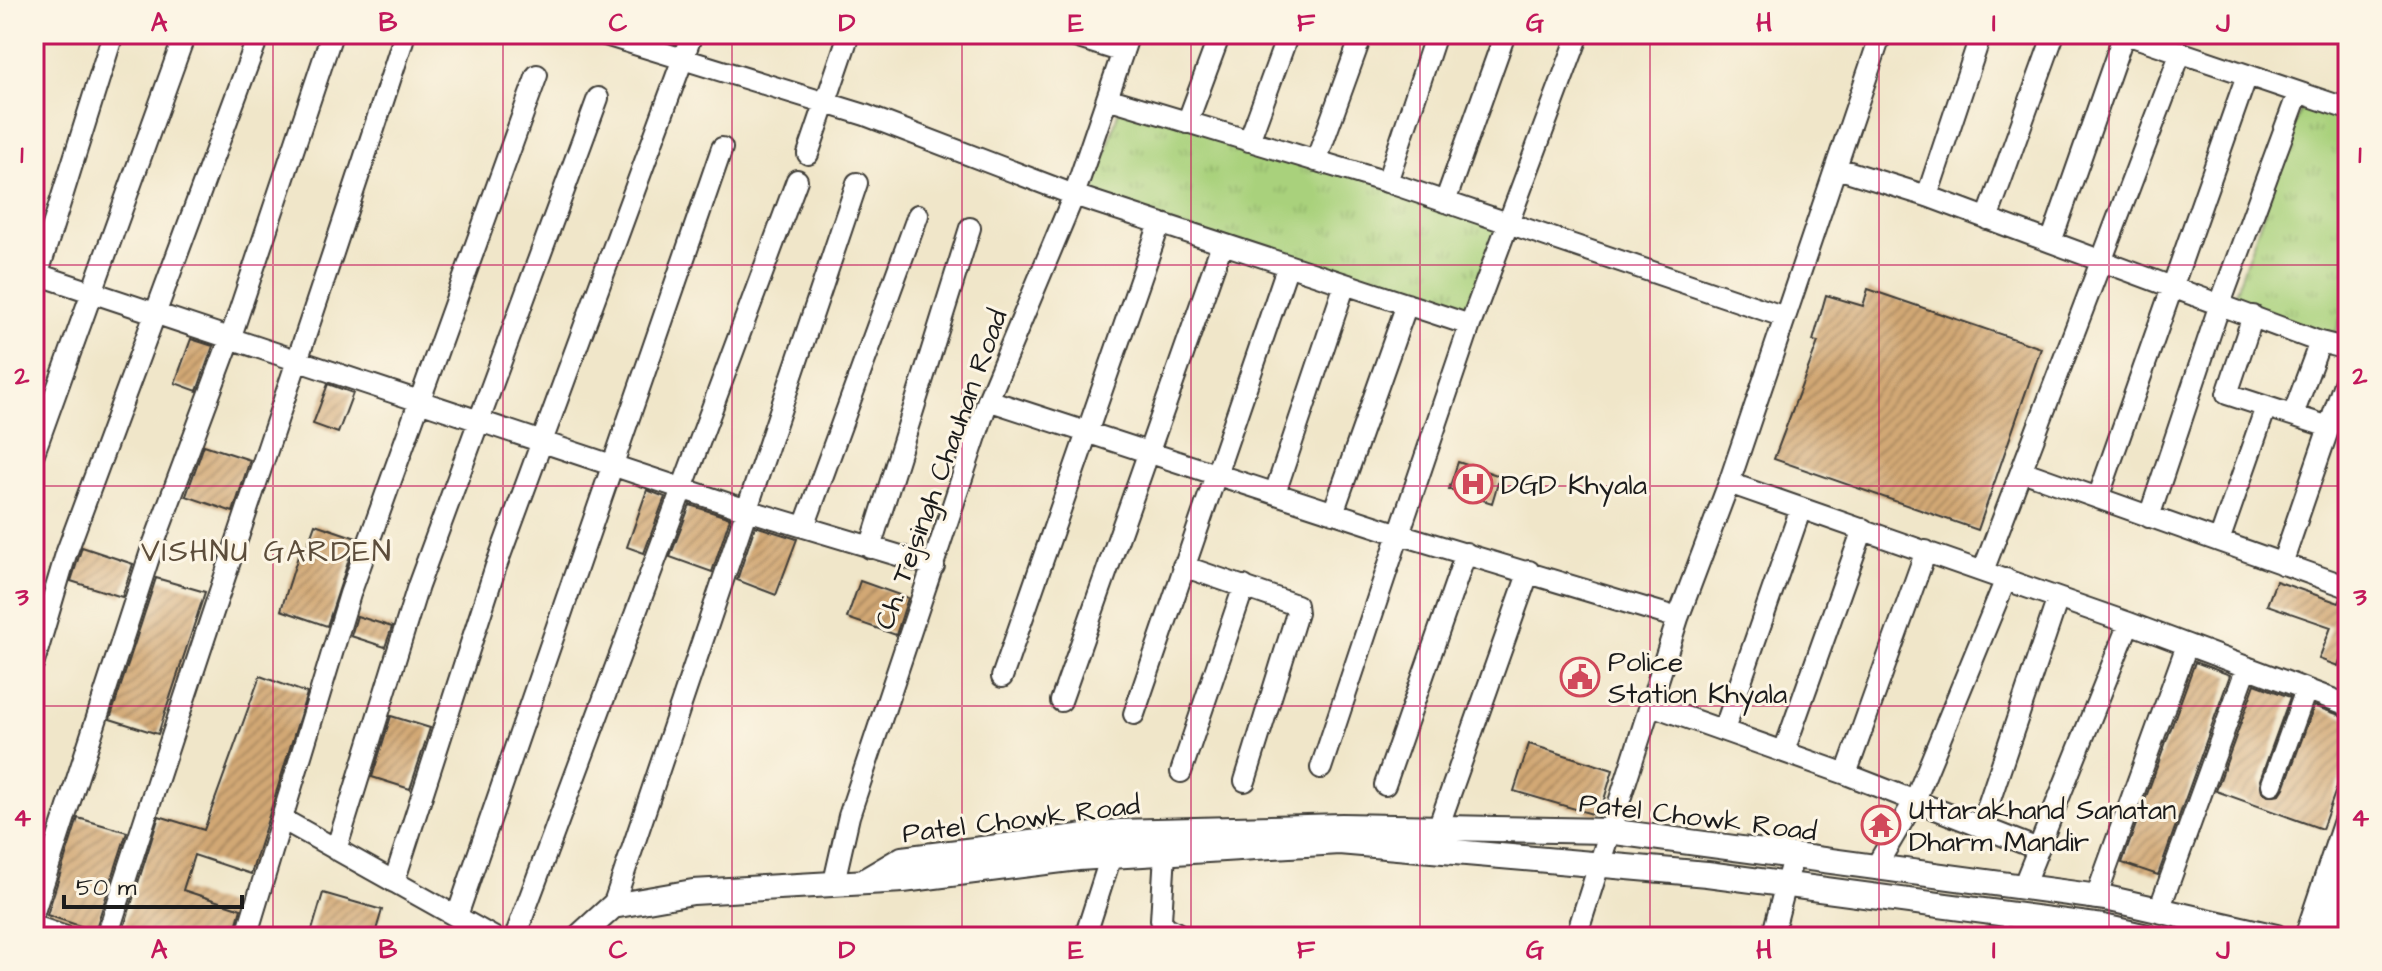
<svg xmlns="http://www.w3.org/2000/svg" width="2382" height="971" font-family="'Architects Daughter',sans-serif">
	<style>
		.grass { fill: url(#grass-tufts); stroke: #62764c; stroke-width: 2 }
		.building { fill: url(#building-hatch) }
		.lines { fill: none; stroke-linecap: round; stroke-linejoin: round }
		.minor-casing { stroke: #3c3a36; stroke-width: 24 }
		.tertiary-casing { stroke: #3c3a36; stroke-width: 28 }
		.minor { stroke: #fff; stroke-width: 20 }
		.tertiary { stroke: #fff; stroke-width: 24 }
		.grid { fill: none; stroke: #c2185b; stroke-width: 2; stroke-opacity: 0.55 }
		.labels { text-anchor: middle; stroke-width: 6; stroke-linejoin: round; paint-order: stroke }
		.street-label { font-size: 28px; fill: #1c1c1c; stroke: #fcf5e5 }
		.poi-label { font-size: 28px; fill: #1c1c1c; stroke: #fcf5e5; text-anchor: start }
		.neighbourhood-label { font-size: 30px; letter-spacing: 2px; fill: #5c4d3b; stroke: #fcf5e5 }
		.neatline { fill: none; stroke: #c2185b; stroke-width: 3 }
		.grid-label { font-size: 26px; text-anchor: middle; font-weight: bold; fill: #c2185b }
	</style>
	<defs>
		<pattern id="grass-tufts" width="24" height="20" patternUnits="userSpaceOnUse" patternTransform="scale(2)"><rect width="24" height="20" fill="#a9d17c"/><path d="M3 7l-1-3M5 7V3M7 7l1-3M15 17l-1-3M17 17v-4M19 17l1-3" fill="none" stroke="#91b36b"/></pattern>
		<pattern id="building-hatch" width="6" height="6" patternUnits="userSpaceOnUse" patternTransform="scale(2)"><rect width="6" height="6" fill="#d2a875"/><path d="M-1 1l2-2M0 6l6-6M5 7l2-2" fill="none" stroke="#aa885f"/></pattern>
	</defs>
	<rect width="100%" height="100%" fill="#fcf5e5"/>
	<filter id="ink" filterUnits="userSpaceOnUse"><feTurbulence type="fractalNoise" baseFrequency=".0125" numOctaves="2"/><feDisplacementMap in="SourceGraphic" scale="16" xChannelSelector="R" yChannelSelector="G"/><feConvolveMatrix kernelMatrix="1 2 1 2 8 2 1 2 1" color-interpolation-filters="sRGB"/></filter>
	<filter id="wash" filterUnits="userSpaceOnUse"><feTurbulence type="fractalNoise" baseFrequency=".006" numOctaves="4" result="noise"/><feDisplacementMap in="SourceGraphic" scale="32" xChannelSelector="R" yChannelSelector="G"/><feGaussianBlur stdDeviation="1.8" result="paint"/><feColorMatrix in="noise" values="0 0 0 0 0 0 0 0 0 0 0 0 0 0 0 0 0 1.4 0 .05"/><feComposite in="paint" operator="in"/></filter>
	<g filter="url(#wash)">
		<rect width="100%" height="100%" fill="#f0e6c9"/>
		<path class="grass" d="M2305 97 2348 112V296L2334 338 2232 302Z
			M1121 103 1501 217 1469 312 1092 200Z"/>
		<g id="blocks">
			<path class="building" d="M1868 289 2041 348 1978 530 1774 459 1818 342 1813 341 1826 295 1863 306Z
				M191 339 213 346 197 391 175 383Z
				M328 384 353 393 338 433 313 424Z
				M204 445 250 460 233 512 186 496Z
				M1458 462 1500 476 1492 503 1449 489Z
				M647 490 665 497 644 553 627 547Z
				M690 505 730 518 712 572 670 557Z
				M315 524 356 538 327 626 281 610 299 553 304 555Z
				M755 526 797 539 776 595 737 580Z
				M82 547 133 564 122 597 71 581Z
				M156 578 205 592 158 734 110 719Z
				M860 581 908 598 896 635 847 618Z
				M2276 581 2339 603 2341 598 2348 600V636L2338 666 2319 659 2331 627 2267 605Z
				M357 616 392 627 385 647 351 636Z
				M2195 662 2230 675 2158 875 2122 863Z
				M260 676 307 693 251 874 194 855 183 890 241 909 233 937H121L159 816 204 830Z
				M2255 684 2290 697 2260 780 2262 792 2268 796 2280 794 2284 788 2314 706 2348 718V756L2322 829 2216 791Z
				M391 716 430 728 410 789 372 777Z
				M1529 744 1613 770 1599 816 1514 791Z
				M78 818 127 832 95 931 47 915Z
				M34 834 45 837 34 870Z
				M323 893 382 910 374 937H310Z"/>
		</g>
	</g>
	<g filter="url(#ink)">
		<use href="#blocks" fill-opacity="0" stroke="#3c3a36" stroke-width="2"/>
		<g class="lines">
			<defs>
				<path id="minor" d="M602 34 865 115 1074 195 1470 325
					M1066 34 1123 52
					M2126 34 2348 109
					M1107 98 1387 182 1785 317
					M1187 123 1220 34
					M1249 141 1288 34
					M808 154 849 34
					M1316 161 1362 34
					M1837 168 1927 196 2320 342 2348 349
					M1387 182 1436 34
					M1927 196 1981 34
					M1445 202 1505 34
					M1987 219 2054 34
					M2051 242 2124 34
					M34 273 747 510 934 566
					M34 286 113 34
					M2253 316 2227 394 2329 427
					M988 400 1399 534 1470 325 1579 34
					M2293 415 2320 342
					M34 453 185 34
					M2022 471 2348 587
					M1729 483 2129 623 2348 705
					M1275 493 1345 284
					M2098 498 2247 75
					M1333 513 1407 304
					M2149 517 2220 304 2298 93
					M804 527 918 215
					M2219 541 2266 407
					M870 548 970 228
					M2282 564 2348 372
					M1183 566 1296 605 1297 613 1245 781
					M1983 571 2181 52
					M34 662 66 554 259 34
					M1002 677 1160 223
					M1061 701 1222 244
					M1651 705 1846 774 2038 849
					M1134 714 1288 265
					M1724 730 1801 508
					M1784 751 1863 529
					M1321 768 1399 534 1678 618
					M1181 772 1244 586
					M1846 774 1926 551
					M2272 784 2306 690
					M1385 785 1466 553
					M282 819 493 937
					M1981 826 2058 598
					M1438 828 1529 571
					M336 850 418 586 598 98
					M1165 853 1161 920 1166 927 1185 937
					M1875 868 1915 800 2006 579
					M394 882 495 569 692 34
					M834 882 849 816 988 400 1074 195 1129 34
					M2023 887 2129 623
					M2096 897 2187 645
					M613 906 857 183
					M2159 910 2247 667
					M34 912 151 551 230 339 332 34
					M457 916 722 148
					M34 926 66 937
					M107 937C202 637 306 340 403 40
					M246 937 350 594 537 75
					M515 937 797 180
					M1085 937 1111 856
					M1576 937 1678 618 1729 483 1881 34
					M1772 937 1793 857"/>
				<path id="tertiary" d="M868 879 902 859 1118 832 1342 826 1608 831 2106 898 2276 937
					M579 937 613 906 693 892 903 880 1078 858 1339 842 1707 874 2103 927 2147 937
					M2307 937 2348 815
					M2324 937 2348 880"/>
			</defs>
			<use href="#minor" class="minor-casing"/>
			<use href="#tertiary" class="tertiary-casing"/>
			<use href="#minor" class="minor"/>
			<use href="#tertiary" class="tertiary"/>
		</g>
	</g>
	<path class="grid" d="M273 34V937M503 34V937M732 34V937M962 34V937M1191 34V937M1420 34V937M1650 34V937M1879 34V937M2109 34V937M34 265H2348M34 486H2348M34 706H2348"/>
	<defs>
		<symbol id="hospital-ring" viewBox="-11 -11 22 22"><circle r="9.5" fill="#fcf5e5" stroke="#d1495b" stroke-width="1.5"/><path d="M-5-5h3v3.5h4V-5h3V5h-3V1.5h-4V5h-3Z" fill="#d1495b"/></symbol>
		<symbol id="civic-ring" viewBox="-11 -11 22 22"><circle r="9.5" fill="#fcf5e5" stroke="#d1495b" stroke-width="1.5"/><path d="M-.6-6.5H3V-4.5H.6V-3L4-1V1h2V6H-6V1h2V-1L-.6-3ZM-1.2 2.5V6h2.4V2.5Z" fill="#d1495b"/></symbol>
		<symbol id="temple-ring" viewBox="-11 -11 22 22"><circle r="9.5" fill="#fcf5e5" stroke="#d1495b" stroke-width="1.5"/><path d="M0-6L5-2H3V0L6.5 2.5H4V6H1.5V3h-3V6H-4V2.5H-6.5L-3 0V-2H-5Z" fill="#d1495b"/></symbol>
	</defs>
	<g fill-rule="evenodd">
		<use href="#hospital-ring" x="1451" y="462" width="44" height="44"/>
		<use href="#civic-ring" x="1558" y="655" width="44" height="44"/>
		<use href="#temple-ring" x="1859" y="803" width="44" height="44"/>
	</g>
	<g class="labels">
		<g class="street-label">
			<text transform="translate(940 469) rotate(-70)" y="10">Ch. Tejsingh Chauhan Road</text>
			<text transform="translate(1698 816) rotate(7)" y="10">Patel Chowk Road</text>
			<text transform="translate(1021 818) rotate(-7)" y="10">Patel Chowk Road</text>
		</g>
		<g class="poi-label">
			<text x="1501" y="494">DGD Khyala</text>
			<text x="1608" y="671">Police<tspan x="1608" dy="32">Station Khyala</tspan></text>
			<text x="1909" y="819">Uttarakhand Sanatan<tspan x="1909" dy="32">Dharm Mandir</tspan></text>
		</g>
		<g class="neighbourhood-label">
			<text x="267" y="561">VISHNU GARDEN</text>
		</g>
	</g>
	<rect width="2382" height="971" fill="none" stroke="#fcf5e5" stroke-width="88"/>
	<path d="M64 895v12h178v-12" fill="none" stroke="#1c1c1c" stroke-width="4"/>
	<text x="76" y="895" font-size="24" fill="#1c1c1c" stroke="#fcf5e5" stroke-width="6" paint-order="stroke">50 m</text>
	<rect x="44" y="44" width="2294" height="883" class="neatline"/>
	<g class="grid-label">
		<text x="159" y="31">A</text>
		<text x="388" y="31">B</text>
		<text x="618" y="31">C</text>
		<text x="847" y="31">D</text>
		<text x="1076" y="31">E</text>
		<text x="1306" y="31">F</text>
		<text x="1535" y="31">G</text>
		<text x="1764" y="31">H</text>
		<text x="1994" y="31">I</text>
		<text x="2223" y="31">J</text>
		<text x="22" y="163">1</text>
		<text x="2360" y="163">1</text>
		<text x="22" y="384">2</text>
		<text x="2360" y="384">2</text>
		<text x="22" y="605">3</text>
		<text x="2360" y="605">3</text>
		<text x="22" y="826">4</text>
		<text x="2360" y="826">4</text>
		<text x="159" y="958">A</text>
		<text x="388" y="958">B</text>
		<text x="618" y="958">C</text>
		<text x="847" y="958">D</text>
		<text x="1076" y="958">E</text>
		<text x="1306" y="958">F</text>
		<text x="1535" y="958">G</text>
		<text x="1764" y="958">H</text>
		<text x="1994" y="958">I</text>
		<text x="2223" y="958">J</text>
	</g>
</svg>
